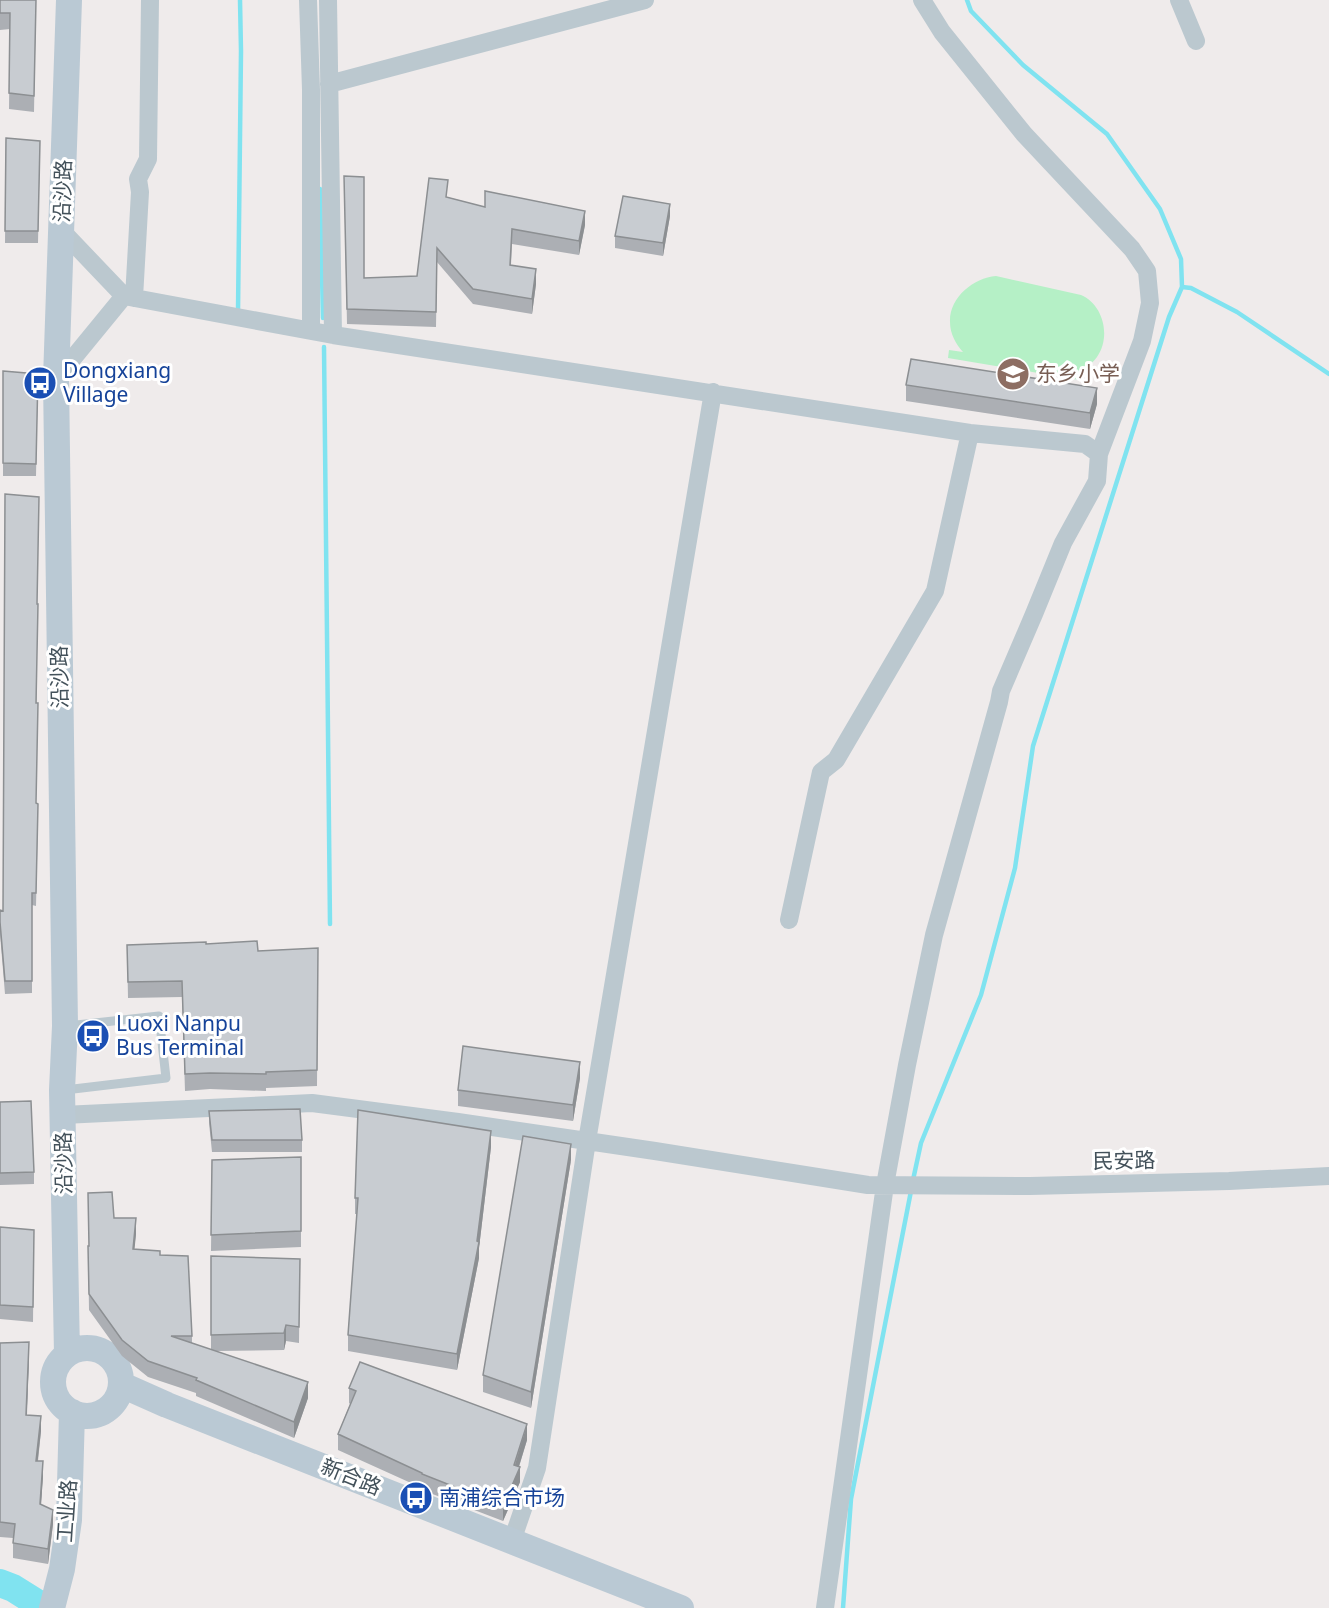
<svg xmlns="http://www.w3.org/2000/svg" width="1329" height="1608" font-family="'Noto Sans','Noto Sans SC',sans-serif">
	<style>
		.green { fill: #b5f0c6 }
		.lines { fill: none; stroke-linecap: round; stroke-linejoin: round }
		.stream { stroke: #80e3f0; stroke-width: 4.5 }
		.river { stroke: #80e3f0; stroke-width: 28 }
		.lane { stroke: #bbc8cf; stroke-width: 9 }
		.street { stroke: #bbc8cf; stroke-width: 18 }
		.secondary { stroke: #bac9d4; stroke-width: 26 }
		.wall { fill: #acafb4 }
		.shaded-wall { fill: #8c8f92 }
		.building { fill: #c8ccd1; stroke: #8c8f92; stroke-width: 1.5 }
		.labels { text-anchor: middle; stroke-width: 6; stroke-linejoin: round; paint-order: stroke }
		.street-label { font-size: 21px; fill: #43515a; stroke: #fff }
		.transit-label { font-size: 21px; fill: #164399; stroke: #fff; text-anchor: start }
		.education-label { font-size: 21px; fill: #785e54; stroke: #fff; text-anchor: start }
	</style>
	<rect width="100%" height="100%" fill="#efebeb"/>
	<path class="green" d="M996 276 1081 295C1104 305 1111 337 1097 357 1093 363 1087 366 1082 370L1080 380 948 358 949 350 963 352C956 344 950 334 950 322 949 298 973 278 996 276Z"/>
	<g class="lines">
		<path class="stream" d="M967 0 971 11 1023 65 1107 134 1160 209 1181 259 1182 287 1191 288 1237 312 1329 374
			M320 189 323 318
			M238 312 241 51 240 0
			M324 347 330 924
			M913 1180 921 1143 981 995 1015 868 1033 746 1169 317 1182 287
			M843 1608 851 1499 911 1191"/>
		<path class="river" d="M0 1583 13 1588 45 1608"/>
		<path class="lane" d="M65 1090 166 1078 159 1016 67 1026"/>
		<path class="street" d="M308 0 311 90V331
			M328 0 333 335
			M922 0 942 32 1024 134 1132 249 1147 271 1150 303 1142 341 1099 454
			M1179 0 1196 41
			M329 84 645 0
			M62 231 124 296 333 335 970 433 1085 444 1099 454 1097 481 1063 543 1034 614 1001 691 999 702 934 935 907 1065 885 1185 825 1608
			M134 298 140 192 138 179 148 159 150 0
			M56 379 124 296
			M789 920 821 772 836 760 935 591 970 433
			M63 1115 312 1103 458 1122 655 1151 868 1185 1030 1186 1229 1181 1329 1176
			M512 1541 537 1468 587 1141 713 392"/>
		<path class="secondary" d="M53 1382a34 34 0 1 1 68 0a34 34 0 1 1-68 0Z
			M67 1354 62 1090 65 1026 56 379 69 0
			M122 1385 167 1405 681 1608
			M52 1608 62 1569 69 1520 72 1412"/>
	</g>
	<path class="wall" d="M0 0H36L34 112 9 109 10 29 0 30Z
		M6 138 40 141 38 243H5Z
		M344 176 364 278 417 276 447 197 485 207 585 225 579 255 512 244 511 265 536 284 532 314 473 304 437 262 436 327 347 324Z
		M670 216 663 256 615 248V236Z
		M3 371 38 374 36 476H3Z
		M906 385 1097 404 1090 429 906 401Z
		M37 604 36 803 38 816 36 906 32 905V993L5 994 0 934V910L3 911Z
		M206 944 258 951 318 948 317 1086 266 1088V1091L210 1089 185 1091 182 997 128 998 127 945Z
		M580 1078 573 1121 458 1106V1090Z
		M0 1102 34 1172V1184L0 1185Z
		M209 1111 302 1140V1152H212L209 1123Z
		M491 1147 479 1248V1258L457 1370 348 1351V1335L357 1214H355V1198Z
		M301 1157V1247L211 1251 212 1160Z
		M571 1160 531 1408 483 1392V1375Z
		M114 1218 136 1234 134 1249 160 1255 192 1336V1343L211 1350V1256L300 1259 299 1343 286 1341 284 1350 216 1351 308 1398 294 1438 196 1396V1393L148 1377 122 1356 89 1310 88 1246H89Z
		M0 1227 34 1230 33 1322 0 1319Z
		M0 1343 29 1357 27 1415 41 1431 38 1461 43 1476 41 1505 53 1524 48 1564 13 1558V1538L0 1537Z
		M349 1388 527 1440 519 1467 520 1482 503 1521 422 1490V1488L338 1450V1434L350 1404 349 1403Z"/>
	<path class="shaded-wall" d="M670 204V216L663 256V243Z
		M585 211V225L579 255V241Z
		M536 269V284L532 314V299Z
		M1097 388V404L1090 429V413Z
		M580 1062V1078L573 1121V1105Z
		M491 1131V1147L479 1248V1258L457 1370V1354L477 1241Z
		M571 1144V1160L531 1408V1392Z
		M136 1218V1234L133 1265V1249Z
		M286 1325V1341L284 1350V1333Z
		M29 1342V1357L26 1430V1415Z
		M308 1382V1398L294 1438V1422Z
		M41 1416V1431L36 1475V1461Z
		M527 1424V1440L515 1479 520 1467V1482L503 1521V1506Z
		M43 1461V1476L40 1519V1504Z
		M53 1510V1524L48 1564V1549Z"/>
	<path class="building" d="M0 0H36L34 96 9 93 10 13H0Z
		M6 138 40 141 38 231H5Z
		M344 176 364 177V278L417 276 429 178 448 180 446 197 485 207V191L585 211 579 241 512 229 510 265 536 269 532 299 473 289 437 248 436 312 347 309Z
		M623 196 670 204 663 243 615 236Z
		M911 359 1097 388 1090 413 906 385Z
		M3 371 38 374 36 464 3 463Z
		M5 494 39 497 37 604H38L36 703H38L36 803 38 804 36 893H32V981H5L0 922V910L3 911Z
		M257 941 258 951 318 948 317 1070 266 1072V1074L210 1073 185 1074 182 981 128 982 127 945 206 942V944Z
		M463 1046 580 1062 573 1105 458 1090Z
		M31 1101 34 1172 0 1173V1102Z
		M300 1109 302 1140H212L209 1111Z
		M358 1110 491 1131 477 1241 479 1242 457 1354 348 1335 358 1198H355Z
		M523 1136 571 1144 531 1392 483 1375Z
		M301 1157V1231L211 1235 212 1160Z
		M112 1192 114 1218H136L133 1249 160 1251V1255L188 1256 192 1336H171L308 1382 294 1422 196 1380 197 1378 148 1361 122 1340 89 1294 88 1246H89L88 1193Z
		M0 1227 34 1230 33 1307 0 1305Z
		M211 1256 300 1259 299 1327 286 1325 284 1333 211 1335Z
		M29 1342 26 1415 41 1416 36 1461H43L40 1504 53 1510 48 1549 13 1543 15 1524 0 1522V1343Z
		M360 1362 527 1424 514 1465 520 1467 503 1506 422 1474V1473L338 1434 356 1391 349 1388Z"/>
	<defs>
		<symbol id="school-disc" viewBox="-11 -11 22 22"><circle r="9.5" fill="#8d6e63" stroke="#fff"/><path d="M0-5L7-2L0 1L-7-2ZM-4 1L0 2.5L4 1V4Q0 6-4 4Z" fill="#fff"/></symbol>
		<symbol id="bus-disc" viewBox="-11 -11 22 22"><circle r="9.5" fill="#1a4fb4" stroke="#fff"/><path d="M-5-6H5V4H4V6H2V4H-2V6H-4V4H-5ZM-3.5-4V0h7V-4ZM-3.5 1.2v1.5H-2V1.2ZM2 1.2v1.5H3.5V1.2Z" fill="#fff"/></symbol>
	</defs>
	<g fill-rule="evenodd">
		<use href="#school-disc" x="994" y="355" width="38" height="38"/>
		<use href="#bus-disc" x="21" y="364" width="38" height="38"/>
		<use href="#bus-disc" x="74" y="1017" width="38" height="38"/>
		<use href="#bus-disc" x="397" y="1479" width="38" height="38"/>
	</g>
	<g class="labels">
		<g class="street-label">
			<text transform="translate(63 191) rotate(-88)" y="7">沿沙路</text>
			<text transform="translate(60 677) rotate(-91)" y="7">沿沙路</text>
			<text transform="translate(1124 1161) rotate(-1)" y="7">民安路</text>
			<text transform="translate(64 1163) rotate(-91)" y="7">沿沙路</text>
			<text transform="translate(351 1477) rotate(22)" y="7">新合路</text>
			<text transform="translate(67 1511) rotate(-86)" y="7">工业路</text>
		</g>
		<g class="transit-label">
			<text x="63" y="378">Dongxiang<tspan x="63" dy="24">Village</tspan></text>
			<text x="116" y="1031">Luoxi Nanpu<tspan x="116" dy="24">Bus Terminal</tspan></text>
			<text x="439" y="1505">南浦综合市场</text>
		</g>
		<g class="education-label">
			<text x="1036" y="381">东乡小学</text>
		</g>
	</g>
</svg>
